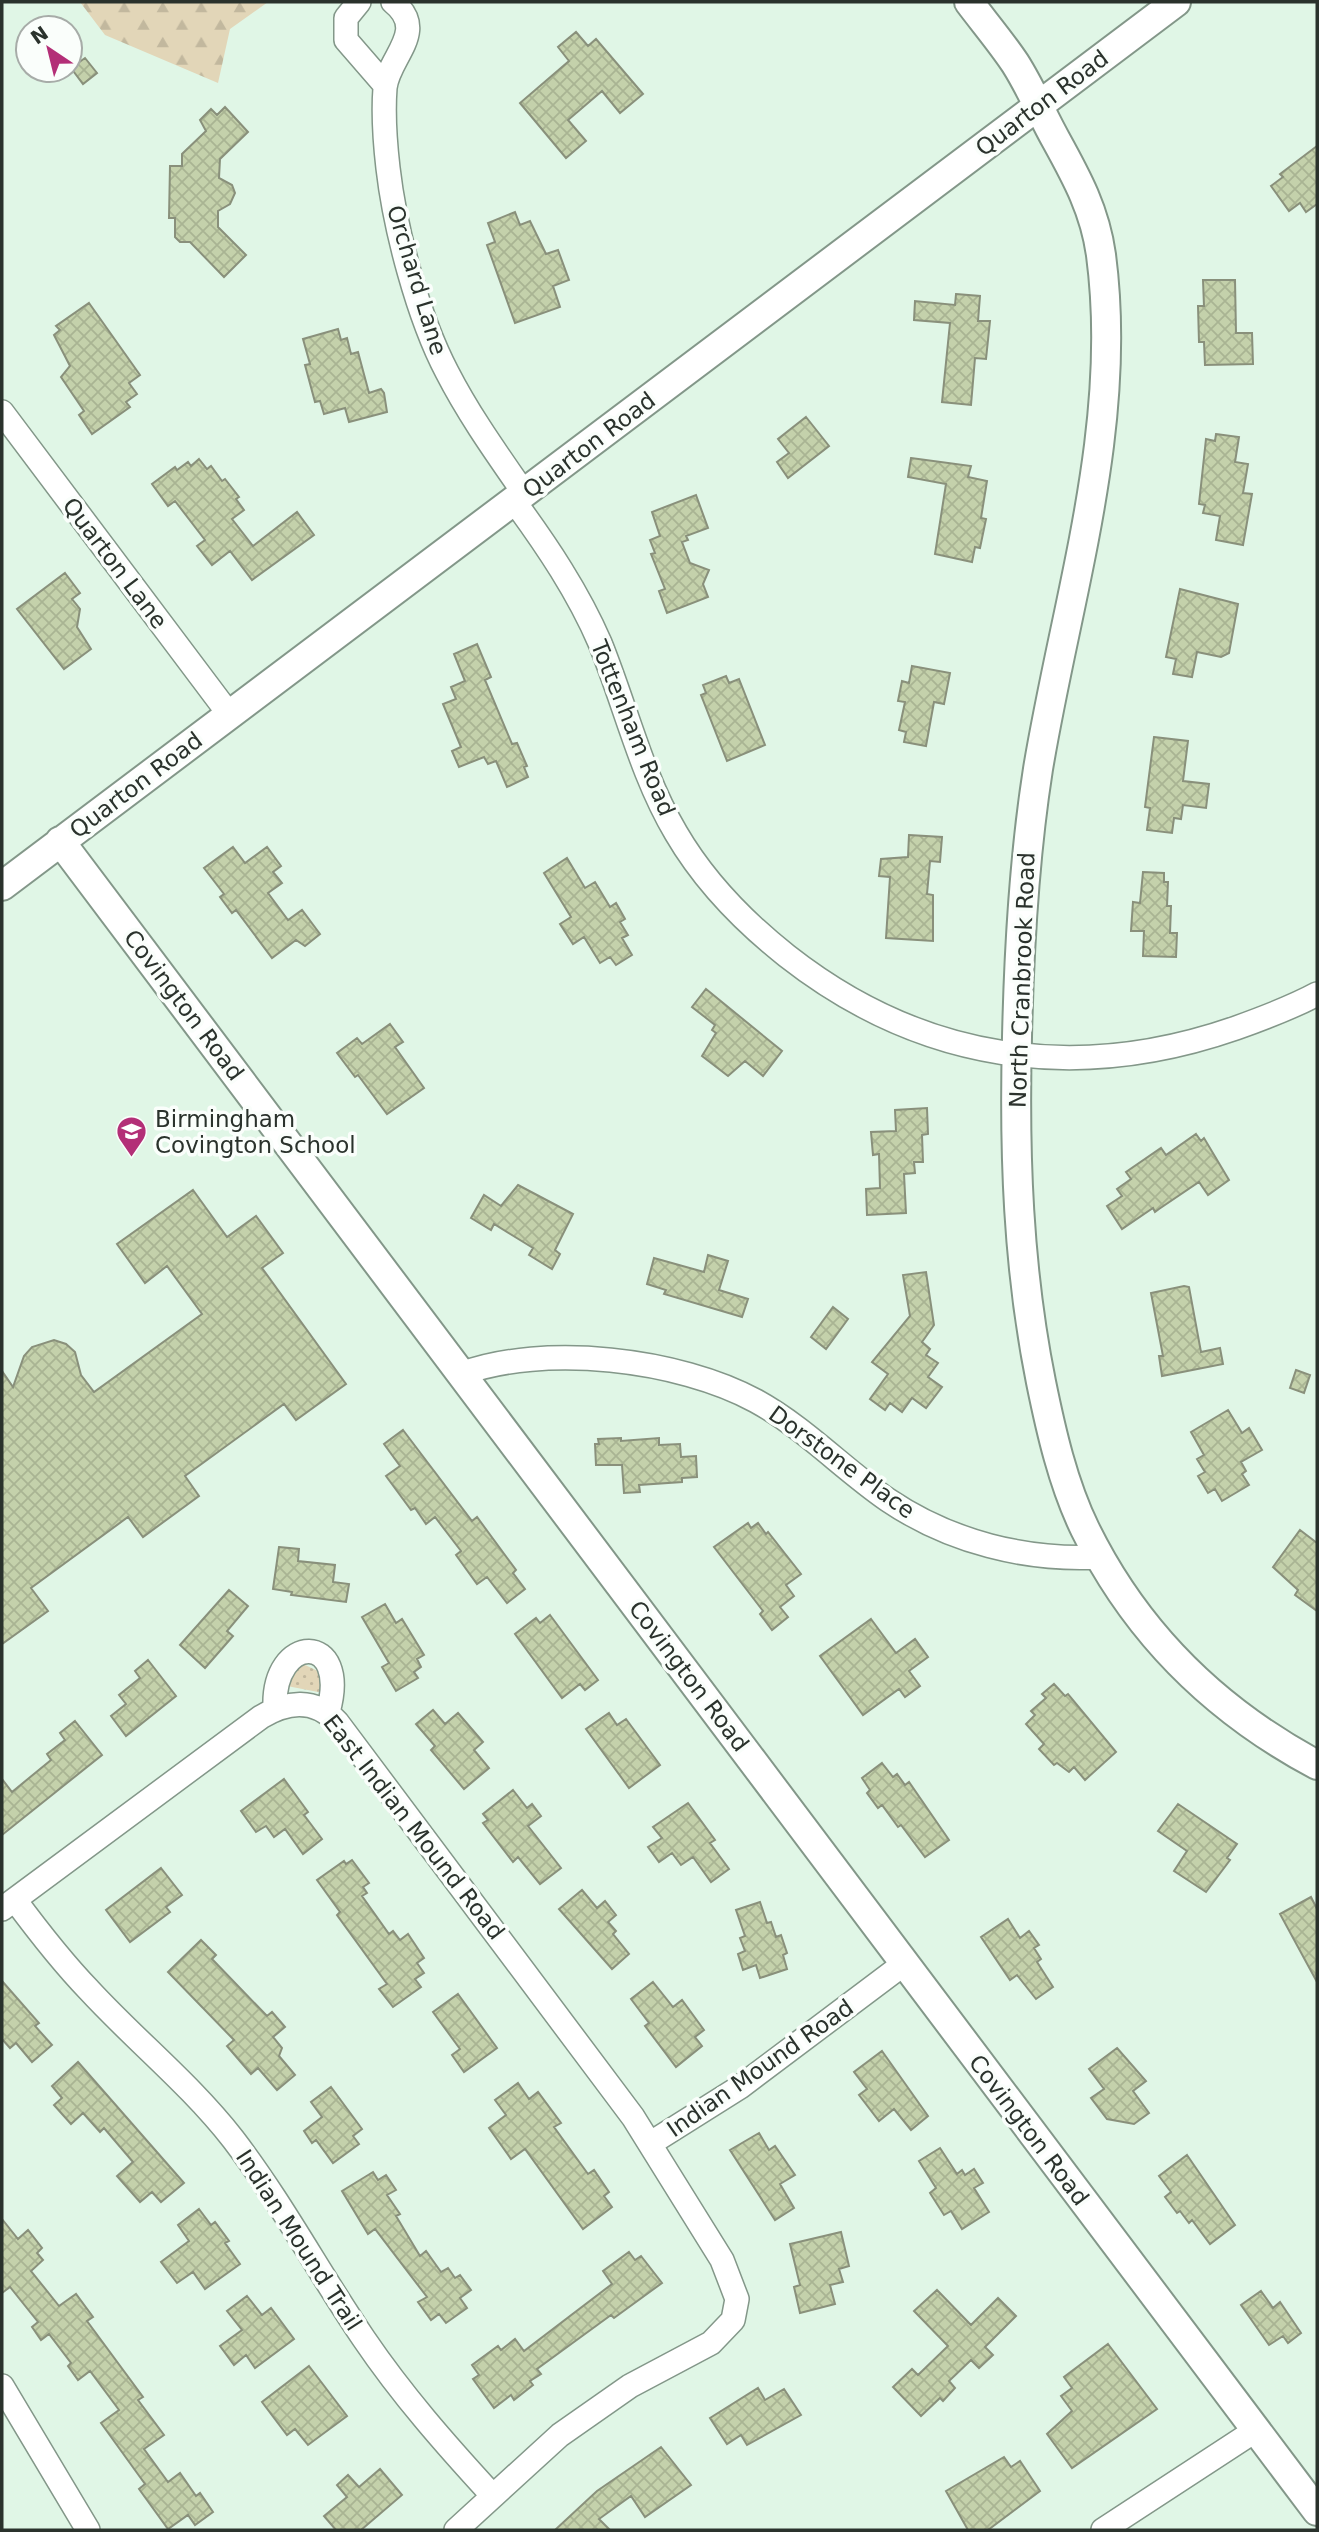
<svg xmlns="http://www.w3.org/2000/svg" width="1319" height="2532" font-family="'DejaVu Sans',sans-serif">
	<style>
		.grass { fill: url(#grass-dots) }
		.forest { fill: url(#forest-firs) }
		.building { fill: url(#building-cross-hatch); stroke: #89907b; stroke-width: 2 }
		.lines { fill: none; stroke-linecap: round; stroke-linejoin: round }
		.minor-casing { stroke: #839789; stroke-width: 26 }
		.tertiary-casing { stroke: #839789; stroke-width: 32 }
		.minor { stroke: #fff; stroke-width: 23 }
		.tertiary { stroke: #fff; stroke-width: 28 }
		.labels { text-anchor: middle; stroke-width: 7; stroke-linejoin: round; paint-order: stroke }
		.street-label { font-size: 23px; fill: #2a322c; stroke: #fafefb }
		.poi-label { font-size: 23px; fill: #2a322c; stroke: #fafefb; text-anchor: start }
	</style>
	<defs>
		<pattern id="grass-dots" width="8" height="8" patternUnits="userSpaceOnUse" patternTransform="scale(1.75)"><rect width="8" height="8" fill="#e2d6b8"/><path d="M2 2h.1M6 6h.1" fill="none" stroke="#c2b89e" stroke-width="1.8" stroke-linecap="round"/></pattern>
		<pattern id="forest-firs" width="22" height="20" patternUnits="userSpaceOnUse" patternTransform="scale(1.75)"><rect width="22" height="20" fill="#e2d6b8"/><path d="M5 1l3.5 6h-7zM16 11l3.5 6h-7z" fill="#c2b89e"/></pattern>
		<pattern id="building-cross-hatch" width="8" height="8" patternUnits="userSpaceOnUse" patternTransform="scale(1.75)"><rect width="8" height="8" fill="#c4d1ab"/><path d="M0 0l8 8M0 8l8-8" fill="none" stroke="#a9b493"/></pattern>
	</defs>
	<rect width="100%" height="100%" fill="#e0f6e6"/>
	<path class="grass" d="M303 1664 320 1672 322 1690 318 1692 287 1686 291 1671Z"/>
	<path class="forest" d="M80 2H268L230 29 218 83 105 35Z"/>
	<path class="building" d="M576 32 588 46 596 39 643 94 620 113 602 91 568 120 586 141 566 158 520 103 569 61 558 47Z
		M85 58 97 73 83 84 71 68Z
		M225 107 248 132 220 159 219 178 232 185 235 193 230 204 218 211V227L246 255 224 277 190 242H180L175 237V218H169L170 166H182V154L206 131 200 120 211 109 217 115Z
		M1317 146V204L1306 212 1300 203 1289 211 1271 186 1283 177 1280 174Z
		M515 212 520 225 530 221 546 254 558 250 569 280 553 286 560 307 515 323 487 245 495 242 488 223Z
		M1203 280H1235L1236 333H1252L1253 364 1205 365 1204 342H1199L1198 306H1204Z
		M956 294 980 296 978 321H990L986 359 975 358 971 405 942 402 950 323 914 320 915 301 955 305Z
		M89 303 140 375 129 383 137 394 126 402 130 407 92 434 79 415 84 411 61 377 70 366 54 335 60 330 56 326Z
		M338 329 341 340 347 338 351 354 358 352 369 393 381 389 384 393 387 412 349 422 345 408 324 414 320 401 315 402 305 365 310 364 303 339Z
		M806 417 829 446 788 478 777 462 789 453 778 439Z
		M1216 434 1239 437 1235 462 1248 464 1243 493 1252 494 1243 545 1216 540 1220 516 1203 513 1205 505 1199 504 1206 439 1215 441Z
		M911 458 971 466 968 477 987 481 981 518 986 519 980 548 975 547 972 562 935 554 946 484 908 477Z
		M199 459 207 469 211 466 222 481 225 479 239 497 236 499 244 510 232 519 253 546 297 512 314 535 252 580 230 551 212 565 197 546 205 540 175 501 168 506 152 484 175 467 177 470 188 462 191 466Z
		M696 495 708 528 686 536 688 540 682 542 690 563 709 570 703 584 708 597 667 613 659 591 665 589 651 554 655 553 650 540 660 536 652 512Z
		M65 573 80 593 72 599 80 609 77 627 91 649 64 669 17 609Z
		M1180 589 1238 604 1229 653 1221 657 1197 652 1192 677 1173 674 1176 659 1166 657Z
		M477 644 491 677 485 680 512 744 517 743 527 766 524 767 528 777 507 787 496 761 488 764 484 757 459 767 452 751 461 747 443 704 456 699 451 687 465 681 454 654Z
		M912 666 950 673 944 704 934 702 926 746 904 742 906 732 899 730 905 702 898 701 902 681 909 683Z
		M726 676 729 683 739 679 765 745 727 761 701 695 706 693 703 685Z
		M1154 737 1188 741 1183 781 1209 784 1206 808 1183 805 1181 819 1174 818 1172 833 1147 830 1150 808 1145 807Z
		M909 835 942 837 940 862 930 861 927 894 933 895V941L886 938 890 877 879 876 881 859 908 857Z
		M233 847 245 863 267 847 281 866 273 872 282 883 268 893 288 920 302 910 320 934 305 946 296 940 272 958 236 910 232 913 220 897 224 894 204 868Z
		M567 858 585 888 595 882 610 907 616 903 625 919 620 922 628 935 622 938 632 955 616 965 610 957 600 963 584 937 573 944 560 924 571 917 544 873Z
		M1143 872 1164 873V882H1168L1167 906H1171L1170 933H1177L1176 957 1143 956 1144 931H1131L1133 902 1140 903Z
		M706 989 782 1051 763 1076 745 1061 728 1076 702 1056 716 1033 712 1030 715 1025 692 1007Z
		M390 1024 403 1042 395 1047 424 1088 387 1114 358 1075 355 1077 337 1053 357 1038 362 1044Z
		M927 1108 928 1134 922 1135 923 1162H914L915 1173 904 1174 906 1213 867 1215 866 1189 880 1188 879 1154 873 1155 871 1132 896 1131 895 1110Z
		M1196 1134 1201 1141 1204 1138 1229 1180 1208 1195 1199 1182 1159 1209 1155 1212 1153 1208 1122 1229 1107 1206 1122 1196 1117 1189 1131 1179 1126 1172 1161 1148 1166 1155Z
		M518 1185 573 1214 555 1250 560 1254 552 1269 529 1255 533 1248 494 1224 491 1230 471 1218 484 1195 501 1206Z
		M193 1190 227 1237 256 1216 283 1253 262 1268 346 1384 296 1420 284 1404 185 1476 199 1496 143 1537 128 1517 31 1588 48 1611 2 1644V1371L13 1387 24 1356 32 1347 54 1340 66 1344 75 1352 81 1375 94 1392 202 1314 167 1266 145 1283 117 1244Z
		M708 1255 728 1261 719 1290 748 1299 742 1317 664 1294 666 1290 647 1284 654 1258 704 1272Z
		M926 1272 934 1325 922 1342 930 1349 926 1355 938 1363 928 1377 942 1387 926 1408 912 1398 902 1412 890 1403 885 1410 870 1399 888 1374 872 1362 910 1316 903 1275Z
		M1184 1286 1189 1287 1201 1352 1220 1348 1223 1364 1162 1376 1159 1356H1163L1151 1293Z
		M833 1307 848 1319 826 1349 811 1337Z
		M1296 1370 1310 1375 1304 1393 1290 1388Z
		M1228 1410 1242 1433 1249 1428 1262 1450 1241 1462 1246 1471 1242 1474 1249 1485 1222 1501 1215 1489 1208 1493 1198 1476 1205 1472 1197 1459 1204 1455 1191 1432Z
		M403 1430 472 1521 477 1517 516 1570 513 1573 525 1589 507 1603 487 1577 477 1584 456 1555 461 1551 435 1517 426 1524 415 1508 411 1510 386 1476 400 1466 384 1444Z
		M621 1438V1441L659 1438V1445L680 1444 681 1457 696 1456 697 1477 682 1478V1482L639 1485 640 1492 624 1493 622 1465H596L595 1444H599L598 1439Z
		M748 1523 751 1528 758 1523 766 1534 768 1532 801 1574 786 1585 794 1596 780 1607 788 1617 772 1630 760 1614 763 1611 714 1547Z
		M1300 1530 1317 1543V1611L1295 1595 1298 1590 1273 1567Z
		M279 1547 299 1549 298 1561 335 1565 333 1582 349 1584 346 1602 291 1595 292 1592 273 1589Z
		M229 1590 248 1606 227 1631 233 1636 205 1668 180 1645Z
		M385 1604 396 1623 402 1619 424 1655 417 1659 421 1667 414 1672 418 1678 396 1691 382 1667 389 1663 362 1617Z
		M550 1615 598 1680 585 1690 580 1684 562 1698 515 1634 536 1618 540 1623Z
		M871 1619 896 1653 915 1639 928 1657 909 1671 920 1686 905 1697 899 1689 863 1715 820 1656Z
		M148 1660 176 1696 126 1736 111 1716 126 1704 119 1695 140 1678 135 1671Z
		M1054 1684 1065 1696 1068 1694 1116 1752 1085 1780 1074 1767 1069 1772 1057 1763 1054 1765 1039 1749 1044 1744 1026 1724 1035 1715 1031 1711 1046 1698 1042 1694Z
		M433 1710 445 1724 458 1713 483 1742 474 1750 489 1768 464 1789 431 1750 435 1746 416 1724Z
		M609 1713 617 1725 626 1719 660 1765 629 1788 586 1729Z
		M75 1721 102 1755 2 1835V1779L12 1792 51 1760 47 1754 65 1740 60 1733Z
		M882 1763 893 1777 897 1774 905 1785 909 1782 949 1840 925 1857 901 1825 898 1827 882 1805 878 1808 867 1793 870 1790 862 1778Z
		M284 1779 308 1812 304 1815 322 1839 303 1854 285 1829 274 1837 266 1826 256 1832 241 1811Z
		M513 1790 527 1808 532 1804 541 1816 528 1826 561 1868 540 1884 518 1857 513 1862 483 1823 488 1820 483 1814Z
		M688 1803 715 1840 710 1843 729 1869 711 1882 693 1857 681 1865 672 1853 659 1862 648 1847 662 1838 653 1827Z
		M1178 1804 1237 1844 1227 1858 1230 1860 1206 1892 1174 1871 1187 1851 1158 1831Z
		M352 1860 369 1883 363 1887 367 1893 362 1896 389 1934 393 1931 400 1940 408 1934 424 1958 417 1963 424 1973 415 1979 421 1987 393 2007 379 1989 387 1984 337 1915 340 1912 317 1880 344 1861 346 1864Z
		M161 1868 182 1895 166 1907 170 1912 130 1942 106 1910Z
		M582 1890 597 1908 605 1901 616 1915 608 1922 616 1931 613 1934 629 1954 612 1969 559 1909Z
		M1311 1897 1317 1909V1982L1280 1914Z
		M760 1902 767 1923 771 1922 776 1937 781 1935 787 1953 783 1955 787 1969 760 1978 756 1965 743 1970 738 1954 745 1951 740 1938 745 1936 736 1910Z
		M1008 1919 1020 1938 1029 1931 1039 1945 1034 1948 1041 1959 1037 1962 1053 1987 1036 1999 1017 1975 1010 1980 981 1937Z
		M201 1940 216 1955 212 1959 267 2016 272 2012 285 2027 273 2037 282 2048 279 2056 295 2075 277 2090 258 2068 251 2074 227 2046 234 2040 168 1972Z
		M2 1981 39 2023 35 2026 52 2045 32 2062 16 2043 10 2048 2 2039Z
		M653 1982 673 2007 682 2000 704 2030 695 2037 702 2046 676 2067 645 2026 649 2023 631 1999Z
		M458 1994 497 2048 464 2072 452 2055 460 2049 433 2012Z
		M1117 2048 1146 2081 1133 2091 1149 2113 1134 2124 1107 2119 1091 2098 1104 2089 1089 2069Z
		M882 2051 928 2116 911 2130 894 2109 879 2121 859 2095 867 2089 854 2072Z
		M78 2062 184 2183 161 2202 152 2192 140 2202 117 2176 133 2162 104 2128 100 2132 83 2113 71 2124 54 2105 62 2098 52 2086Z
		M518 2083 529 2099 538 2092 561 2123 554 2127 588 2174 594 2170 609 2192 604 2196 612 2207 583 2229 525 2149 511 2159 489 2128 506 2115 495 2100Z
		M331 2087 362 2129 353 2136 359 2144 333 2163 316 2140 312 2143 304 2131 322 2117 311 2102Z
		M759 2133 769 2150 775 2146 795 2175 780 2184 794 2208 775 2220 730 2150Z
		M940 2148 957 2174 962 2170 965 2175 974 2169 983 2183 974 2188 989 2212 962 2229 951 2211 944 2215 930 2193 936 2188 919 2161Z
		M1187 2155 1235 2225 1210 2244 1192 2220 1189 2223 1180 2211 1177 2213 1165 2197 1171 2192 1159 2176Z
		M373 2172 378 2180 386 2175 396 2190 387 2195 400 2214 396 2216 420 2256 426 2251 441 2272 448 2268 455 2278 460 2275 471 2290 460 2298 467 2308 446 2323 439 2314 431 2320 418 2302 427 2297 375 2229 368 2234 342 2191Z
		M199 2209 211 2225 215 2222 229 2241 225 2243 240 2264 205 2289 193 2272 177 2283 161 2262 189 2241 178 2225Z
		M2 2219 18 2239 28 2230 42 2248 37 2253 43 2260 31 2271 59 2306 76 2294 93 2317 87 2321 143 2397 138 2400 164 2435 144 2449 168 2482 180 2473 196 2496 200 2493 213 2512 195 2525 188 2515 168 2529 139 2489 145 2484 101 2423 119 2410 90 2371 78 2380 68 2366 71 2363 49 2334 41 2340 32 2327 38 2322 10 2287 2 2293Z
		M841 2232 849 2266 839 2269 843 2282 830 2285 835 2304 800 2313 794 2287 800 2285 790 2244Z
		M629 2252 635 2260 641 2256 662 2283 614 2318 611 2315 537 2369 541 2374 530 2381 533 2385 514 2400 511 2395 494 2408 473 2379 479 2375 472 2365 498 2346 501 2350 515 2339 524 2351 612 2284 603 2271Z
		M937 2290 971 2325 998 2298 1016 2316 985 2347 993 2355 979 2368 971 2360 949 2381 955 2388 943 2401 940 2398 921 2416 893 2387 912 2369 918 2375 948 2346 914 2311Z
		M1261 2291 1273 2308 1280 2302 1301 2333 1288 2343 1283 2336 1269 2345 1241 2305Z
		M247 2296 262 2315 271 2308 294 2339 255 2368 246 2355 234 2365 220 2346 242 2330 227 2311Z
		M1108 2344 1157 2409 1072 2468 1047 2434 1072 2411 1061 2396 1072 2388 1064 2377Z
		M309 2366 347 2416 308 2445 295 2429 287 2435 262 2402Z
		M758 2388 765 2400 784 2389 801 2415 747 2445 741 2435 727 2444 710 2418Z
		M661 2447 691 2485 645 2517 631 2496 599 2519 610 2530H555L597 2491Z
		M1004 2457 1011 2467 1020 2461 1040 2491 988 2530H968L946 2491Z
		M380 2469 402 2495 361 2530H336L324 2516 347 2497 337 2485 348 2475 359 2487Z"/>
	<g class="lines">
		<defs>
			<path id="minor" d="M359 2 346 18V40L385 85
				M393 2C429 31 388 57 385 88 383 114 385 142 388 168 395 229 418 317 447 372 469 415 497 454 524 493
				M2 412 229 714
				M514 501C547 546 578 592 600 643 626 707 641 774 676 833 704 881 744 922 787 956 921 1061 1075 1084 1236 1028 1264 1018 1291 1008 1317 994
				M461 1374C544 1343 679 1359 756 1401 805 1428 843 1469 888 1500 950 1542 1026 1561 1100 1557
				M275 1708C272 1633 351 1631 328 1712
				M15 1900C38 1931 62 1962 89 1990 136 2041 190 2084 233 2139 282 2203 319 2273 364 2339 402 2395 446 2445 492 2495
				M2 1909 261 1717C287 1701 315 1698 337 1722L633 2117 722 2260 737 2299 733 2320 711 2343 630 2386 560 2435 456 2530
				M651 2143 740 2087 905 1963
				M2 2386 88 2530
				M1103 2530 1256 2430"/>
			<path id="tertiary" d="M969 2C984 22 1001 42 1015 63 1031 88 1042 115 1056 140 1077 178 1095 211 1101 255 1124 428 1066 600 1038 769 1024 858 1019 947 1017 1037 1014 1154 1018 1268 1041 1382 1051 1431 1063 1484 1085 1529 1136 1633 1216 1711 1317 1765
				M60 841 1317 2511
				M2 886 1176 2"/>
		</defs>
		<use href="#minor" class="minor-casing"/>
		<use href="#tertiary" class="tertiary-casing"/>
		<use href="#minor" class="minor"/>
		<use href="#tertiary" class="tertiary"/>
	</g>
	<defs>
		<symbol id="school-pin" viewBox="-11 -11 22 30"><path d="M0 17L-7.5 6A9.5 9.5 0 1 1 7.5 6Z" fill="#b32f77" stroke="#fafefb"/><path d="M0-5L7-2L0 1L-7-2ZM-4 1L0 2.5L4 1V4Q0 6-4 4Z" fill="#fff"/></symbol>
	</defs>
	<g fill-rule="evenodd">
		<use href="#school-pin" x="114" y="1114" width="35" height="47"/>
	</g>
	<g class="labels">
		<g class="street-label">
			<text transform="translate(1042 103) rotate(-37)" y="8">Quarton Road</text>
			<text transform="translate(417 280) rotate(73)" y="8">Orchard Lane</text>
			<text transform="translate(589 445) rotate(-37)" y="8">Quarton Road</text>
			<text transform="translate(115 563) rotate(53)" y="8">Quarton Lane</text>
			<text transform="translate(633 728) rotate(68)" y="8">Tottenham Road</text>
			<text transform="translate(136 785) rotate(-37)" y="8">Quarton Road</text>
			<text transform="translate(1022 980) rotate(-88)" y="8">North Cranbrook Road</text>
			<text transform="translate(184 1005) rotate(53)" y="8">Covington Road</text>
			<text transform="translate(842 1462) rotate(36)" y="8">Dorstone Place</text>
			<text transform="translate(689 1676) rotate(53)" y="8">Covington Road</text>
			<text transform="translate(414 1827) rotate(52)" y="8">East Indian Mound Road</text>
			<text transform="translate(760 2068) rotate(-35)" y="8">Indian Mound Road</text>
			<text transform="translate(1029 2130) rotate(53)" y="8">Covington Road</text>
			<text transform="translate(299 2240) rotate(57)" y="8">Indian Mound Trail</text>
		</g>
		<g class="poi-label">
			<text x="155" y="1127">Birmingham<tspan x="155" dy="26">Covington School</tspan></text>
		</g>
	</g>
	<rect width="1319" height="2532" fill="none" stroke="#2a322c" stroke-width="7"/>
	<g transform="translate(49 49) rotate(325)"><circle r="33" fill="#fafefb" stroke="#a7aca8" stroke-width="2"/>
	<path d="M0-5L12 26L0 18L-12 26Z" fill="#b32f77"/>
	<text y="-10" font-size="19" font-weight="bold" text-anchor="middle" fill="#2a322c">N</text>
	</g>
</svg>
